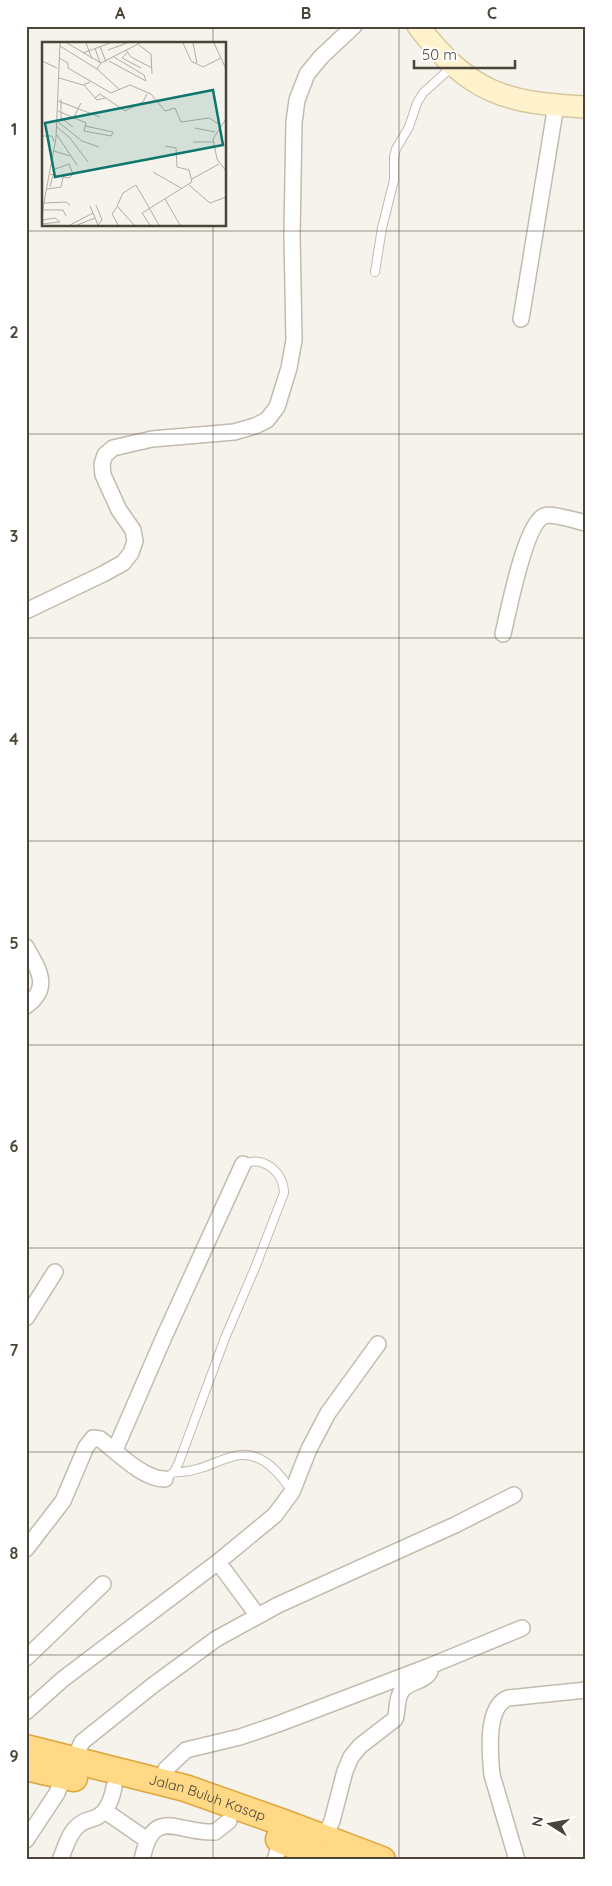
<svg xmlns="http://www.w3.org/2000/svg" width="612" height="1886" font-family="Quicksand,sans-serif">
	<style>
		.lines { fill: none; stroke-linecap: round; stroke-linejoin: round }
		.service-casing { stroke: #c2bbae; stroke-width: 10 }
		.minor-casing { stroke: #c2bbae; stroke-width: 18 }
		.secondary-casing { stroke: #d6c79b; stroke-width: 24 }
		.trunk-casing { stroke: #e0a43c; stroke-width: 29 }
		.service { stroke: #fff; stroke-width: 8 }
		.minor { stroke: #fff; stroke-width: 15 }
		.secondary { stroke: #fff3cd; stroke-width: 21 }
		.trunk { stroke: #ffd985; stroke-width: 26 }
		.grid { fill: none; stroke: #4b4439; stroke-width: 1; stroke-opacity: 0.55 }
		.labels { text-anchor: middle; stroke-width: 4.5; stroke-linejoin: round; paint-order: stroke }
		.street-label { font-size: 14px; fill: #4b4439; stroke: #fff }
		.inset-road { fill: none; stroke: #b2ada4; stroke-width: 1 }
		.view { fill: #0f766e; fill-opacity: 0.15; stroke: #0f766e; stroke-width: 2.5 }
		.inset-edge { fill: none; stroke: #4b4439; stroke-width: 2.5 }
		.neatline { fill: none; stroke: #4b4439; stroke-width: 2 }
		.grid-label { font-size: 16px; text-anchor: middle; font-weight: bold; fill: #4b4439 }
	</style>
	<rect width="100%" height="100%" fill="#f6f3ec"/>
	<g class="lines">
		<defs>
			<path id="service" d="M375 272 382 228 394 180V157L396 149 409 127 417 103 423 93 453 66
				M174 1472C185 1473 194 1470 204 1467 215 1463 229 1456 241 1455 264 1453 281 1475 292 1492
				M165 1479 174 1472 179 1462 225 1338 255 1268 284 1193C284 1172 263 1155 243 1164"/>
			<path id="minor" d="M521 319 556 105
				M26 611 103 574 123 563 131 553 135 541 133 530 119 510 103 475 102 464 105 455 113 448 152 439 234 432 255 426 267 420 277 407 289 368 294 340 292 234 294 122 297 100 307 74 321 57 354 26
				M503 634C508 613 525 524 544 516 553 513 576 521 586 523
				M26 947C38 968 52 988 26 1006
				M26 1318 55 1272
				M115 1450 164 1337 243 1164
				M26 1549 63 1501 86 1447 93 1438 100 1439C117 1452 144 1480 165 1479
				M218 1562 258 1616
				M26 1658 103 1584
				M26 1712 63 1679 218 1562 275 1515 292 1492 309 1449 328 1413 378 1344
				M74 1760 82 1742 152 1686 216 1639 278 1605 455 1525 514 1495
				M160 1781 166 1769 186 1750 240 1737 278 1724 430 1666 522 1628
				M105 1811 147 1840
				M324 1838 332 1821 345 1771 351 1757 360 1746 395 1719C398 1711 396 1700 401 1692 407 1681 423 1683 430 1672
				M26 1840 57 1793 64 1775
				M60 1860C65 1849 69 1832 79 1825 84 1820 91 1820 97 1817 108 1811 112 1798 114 1787
				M142 1860C153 1804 178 1834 215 1832L229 1821
				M275 1860 281 1840
				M517 1860 492 1775C490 1755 485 1707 508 1698L586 1690"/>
			<path id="secondary" d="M418 26C470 93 504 103 586 107"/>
			<g id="trunk">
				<path id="s1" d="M26 1748 185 1788 284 1823 382 1860"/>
				<path d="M26 1767 74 1778"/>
				<path d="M279 1839 329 1860"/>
			</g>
		</defs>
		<use href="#service" class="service-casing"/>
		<use href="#minor" class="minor-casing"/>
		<use href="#secondary" class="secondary-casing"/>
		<use href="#trunk" class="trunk-casing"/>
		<use href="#service" class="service"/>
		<use href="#minor" class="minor"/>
		<use href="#secondary" class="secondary"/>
		<use href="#trunk" class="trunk"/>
	</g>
	<path class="grid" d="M213 26V44M399 26V1860M213 225V1860M26 231H586M26 434H586M26 638H586M26 841H586M26 1045H586M26 1248H586M26 1452H586M26 1655H586"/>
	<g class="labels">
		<g class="street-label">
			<text dy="5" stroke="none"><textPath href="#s1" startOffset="188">Jalan Buluh Kasap</textPath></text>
		</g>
	</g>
	<g transform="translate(42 42)">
		<rect width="184" height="184" fill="#f6f3ec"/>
		<path class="inset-road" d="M25 1 59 21 98 1M44 1 50 17M141 1 149 19 161 25 179 16M151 1 155 21M172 1 184 27M97 3 109 12 110 32M18 4 55 27 59 21M58 4 64 20M53 6 58 21M66 8 85 1M84 8 89 15 110 26M41 11 68 1M85 11 80 16 99 26M72 15 102 33 104 39M17 16 26 21V26L69 51 88 43 109 52 123 69 133 66 139 80 167 76 178 83M0 19 15 26M67 19 104 39M55 27 78 48M17 36 41 43 48 40M42 43 55 58 63 56M53 56 58 52 83 69 101 60 105 52M19 57V76L31 85M16 59 58 75M16 69 44 81 42 89 69 94 71 90M31 77 39 61M184 77 171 97 175 117 184 129M15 79 40 99 57 105M43 84 71 90M15 85 28 96 46 120M153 86 173 90M15 93 35 123M0 94H10L12 100M151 100H171M12 109 28 114M111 130 139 146M150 137 177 122M147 143 168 161 184 155M8 145 11 133 13 127 27 122 31 132 27 136 21 135 11 133 8 132M5 147 19 145 21 135M123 157 138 183M2 161 24 160 28 163M54 163 60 178 56 183M48 164 56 183M75 165 70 172 76 183M1 168H21L24 174M0 171 14 96 18 1M0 182 18 180 13 176 1 178M28 183 51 171M35 183 53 176M92 183 75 164 81 151 94 143 117 183M108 183 100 171 150 140 147 128 135 125 134 106 123 104"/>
		<path class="view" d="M171 48 181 103 13 135 3 81Z"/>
		<rect width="184" height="184" class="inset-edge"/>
	</g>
	<rect width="612" height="1886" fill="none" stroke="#ffffff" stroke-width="55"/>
	<g transform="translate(550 1824) rotate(281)" stroke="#ffffff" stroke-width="4" paint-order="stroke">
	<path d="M0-4L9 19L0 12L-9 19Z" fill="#4b4439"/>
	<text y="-8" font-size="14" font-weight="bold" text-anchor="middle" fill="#4b4439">N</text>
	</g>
	<path d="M414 60v8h101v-8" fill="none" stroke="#4b4439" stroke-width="2.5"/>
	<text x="422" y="60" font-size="15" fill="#4b4439" stroke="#ffffff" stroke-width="4" paint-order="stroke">50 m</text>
	<rect x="28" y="28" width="556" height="1830" class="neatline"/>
	<g class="grid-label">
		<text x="120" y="19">A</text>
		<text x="306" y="19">B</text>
		<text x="492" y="19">C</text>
		<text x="14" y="135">1</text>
		<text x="14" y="338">2</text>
		<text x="14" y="542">3</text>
		<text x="14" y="745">4</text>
		<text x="14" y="949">5</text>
		<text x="14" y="1152">6</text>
		<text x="14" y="1356">7</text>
		<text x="14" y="1559">8</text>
		<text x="14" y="1762">9</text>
	</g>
</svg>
